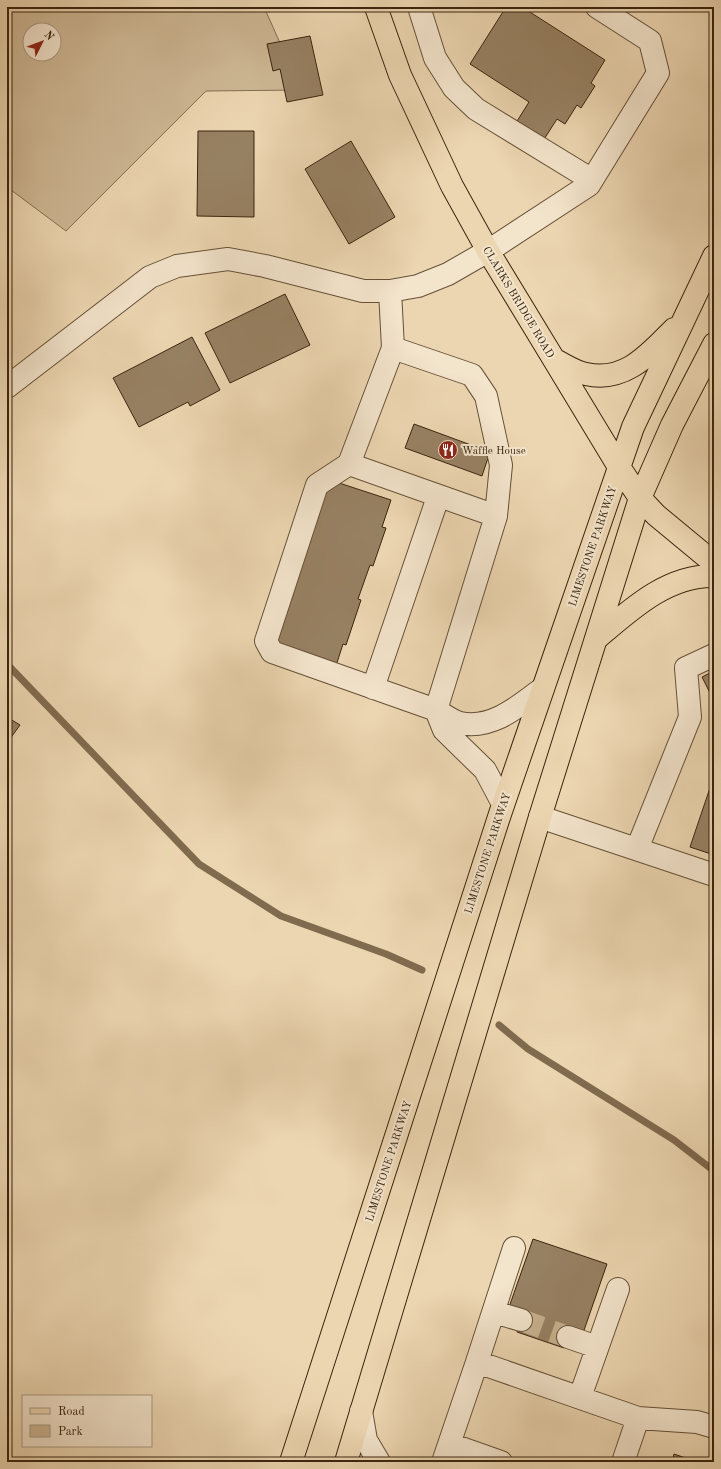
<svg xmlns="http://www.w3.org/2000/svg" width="721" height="1469" font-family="'Old Standard TT',serif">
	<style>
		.green { fill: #ceb895; stroke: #846e52; fill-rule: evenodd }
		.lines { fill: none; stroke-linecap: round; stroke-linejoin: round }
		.stream { stroke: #806b4f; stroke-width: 7 }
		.building { fill: #978163; stroke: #3a250e }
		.minor-tunnel { stroke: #c8b390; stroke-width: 22; stroke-dasharray: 22 11; stroke-linecap: butt }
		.minor-casing { stroke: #665137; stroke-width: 24 }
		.major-casing { stroke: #3a250e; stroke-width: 24 }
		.minor { stroke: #f3e4cc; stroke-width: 22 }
		.major { stroke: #ecd6b1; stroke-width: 22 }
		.labels { text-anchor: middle; stroke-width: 4; stroke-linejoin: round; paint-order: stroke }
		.street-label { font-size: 11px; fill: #3a250e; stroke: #f3e4cc }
		.poi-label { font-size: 11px; fill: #3a250e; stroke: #f3e4cc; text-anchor: start }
	</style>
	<rect width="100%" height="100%" fill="#ecd6b1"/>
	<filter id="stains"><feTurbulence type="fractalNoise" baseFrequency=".005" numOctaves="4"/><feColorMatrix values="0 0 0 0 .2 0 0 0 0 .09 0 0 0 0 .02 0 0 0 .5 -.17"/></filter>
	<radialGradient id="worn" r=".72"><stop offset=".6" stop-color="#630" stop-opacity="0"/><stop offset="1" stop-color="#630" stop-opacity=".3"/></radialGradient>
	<path class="green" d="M7 7H264L301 90 206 91 66 231 7 187ZM30 30H54V54H30Z"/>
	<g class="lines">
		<path class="stream" d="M7 664 199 864 281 916 386 954 422 970
			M499 1025 528 1049 674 1140 714 1171"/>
	</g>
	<path class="building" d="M267 7H284L269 12Z
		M506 7H522L605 60 591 83 595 86 581 108 577 105 565 124 557 119 541 144 514 126 529 102 470 64Z
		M310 36 323 95 287 102 280 69 273 71 267 44Z
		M198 131H254V217L197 216Z
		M351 141 395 217 349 244 305 169Z
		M285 294 310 345 230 383 205 333Z
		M192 337 220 390 190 406 188 402 139 427 113 378Z
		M414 424 490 452 482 476 405 448Z
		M330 480 391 500 382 527 386 528 373 566 370 565 358 599 361 600 346 645 343 644 335 669 274 648Z
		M714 671V701L702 677Z
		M7 717 20 725 7 743Z
		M714 776V855L690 847Z
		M533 1239 607 1264 582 1336 570 1331 564 1348 517 1332 521 1320 508 1310Z
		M674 1454 697 1462H672Z"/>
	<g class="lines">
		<path class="minor-tunnel" d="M521 1320 568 1337"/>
		<defs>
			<path id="minor" d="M419 7 435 58 454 88 476 109 592 180
				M390 291 393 348 349 464 496 516 436 710 444 730 485 770 503 804
				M393 348 472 375 486 396 501 465 496 516
				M7 387 150 277 177 266 228 259 265 266 363 291H390L418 286 448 274 488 251 589 185 658 73 650 41 597 7
				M349 464 317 485 266 641 272 652 436 710C443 714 452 721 460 723 492 730 519 706 543 688
				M373 688 438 497
				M540 817 714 875
				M637 849 690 717 686 668 714 655
				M494 1312 521 1320
				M568 1337 597 1347
				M477 1362 514 1248
				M580 1397 618 1289
				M361 1411 366 1440 379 1462
				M450 1444 501 1462
				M443 1462 477 1362 638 1418 697 1422 714 1427
				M623 1462 638 1418"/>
			<path id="major" d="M376 7 400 75 452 186 488 251 550 353 619 467 640 498 656 515 714 563
				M555 360C565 365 575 372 586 374 625 383 649 354 674 329
				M596 639C630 610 667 575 714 576
				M291 1462 500 814 633 427 714 256
				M346 1462 540 817 640 498 672 425 714 344"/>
		</defs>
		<use href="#minor" class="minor-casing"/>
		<use href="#major" class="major-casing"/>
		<use href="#minor" class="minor"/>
		<use href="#major" class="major"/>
	</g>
	<defs>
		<symbol id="restaurant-disc" viewBox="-11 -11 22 22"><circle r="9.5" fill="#8f2418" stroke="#f3e4cc"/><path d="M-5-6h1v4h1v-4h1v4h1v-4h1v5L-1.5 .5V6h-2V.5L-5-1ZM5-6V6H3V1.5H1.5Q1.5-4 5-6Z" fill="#fff"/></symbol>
	</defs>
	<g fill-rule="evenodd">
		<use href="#restaurant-disc" x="437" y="439" width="22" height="22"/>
	</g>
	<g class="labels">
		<g class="street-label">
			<text transform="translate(519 302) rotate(59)" y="4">CLARKS BRIDGE ROAD</text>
			<text transform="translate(592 546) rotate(-71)" y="4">LIMESTONE PARKWAY</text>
			<text transform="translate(487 853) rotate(-72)" y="4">LIMESTONE PARKWAY</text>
			<text transform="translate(388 1161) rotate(-72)" y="4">LIMESTONE PARKWAY</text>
		</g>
		<g class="poi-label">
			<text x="462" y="454">Waffle House</text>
		</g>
	</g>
	<rect width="721" height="1469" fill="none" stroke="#ecd6b1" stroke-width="24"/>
	<rect x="8" y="8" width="705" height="1453" fill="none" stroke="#3a250e" stroke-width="2"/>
	<rect x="12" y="12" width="697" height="1445" fill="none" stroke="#3a250e"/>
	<rect x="22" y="1395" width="130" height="52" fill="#f3e4cc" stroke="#a99880"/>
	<rect x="30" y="1408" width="20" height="6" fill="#ecd6b1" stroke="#a99880"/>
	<text x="58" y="1415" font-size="12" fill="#3a250e">Road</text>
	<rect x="30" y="1425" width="20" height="12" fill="#ceb895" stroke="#a99880"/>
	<text x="58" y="1435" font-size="12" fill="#3a250e">Park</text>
	<g transform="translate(42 42) rotate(48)"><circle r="19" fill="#f3e4cc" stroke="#a99880"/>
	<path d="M0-3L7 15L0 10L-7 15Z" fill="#8f2418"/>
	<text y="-6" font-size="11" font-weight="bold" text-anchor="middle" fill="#3a250e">N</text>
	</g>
	<rect width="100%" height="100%" filter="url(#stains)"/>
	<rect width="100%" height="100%" fill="url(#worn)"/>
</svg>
